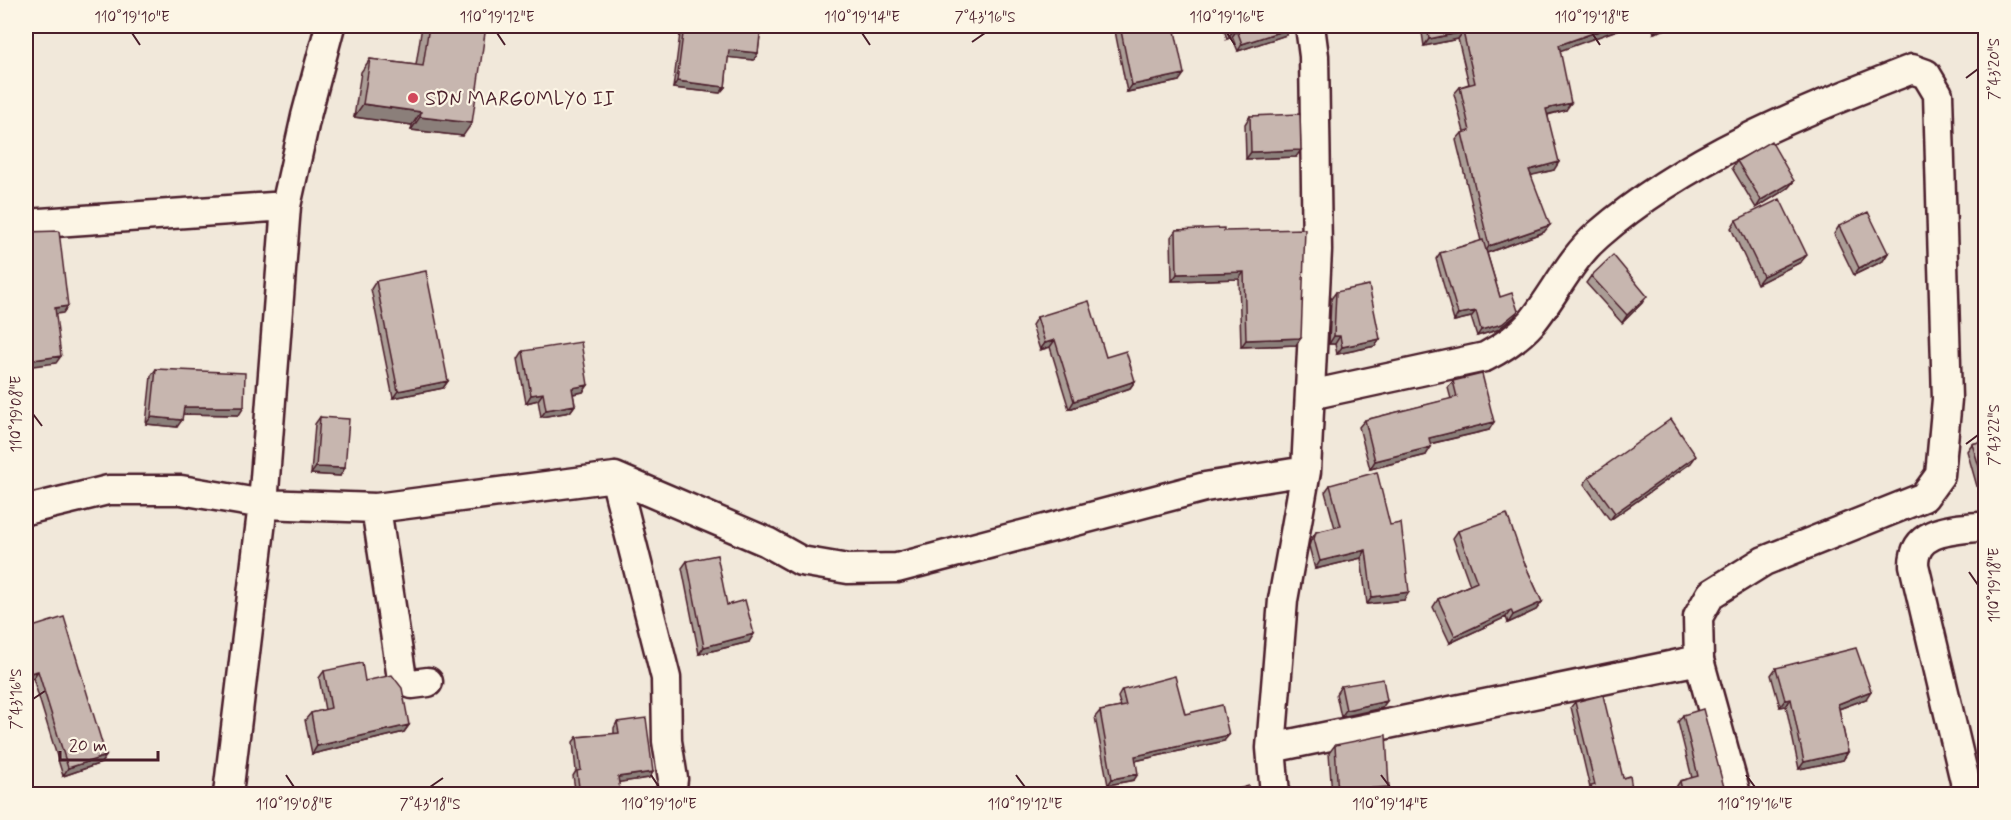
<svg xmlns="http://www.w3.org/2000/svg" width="2011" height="820" font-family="Mynerve,sans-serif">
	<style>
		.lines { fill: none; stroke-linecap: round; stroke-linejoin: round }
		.minor-casing { stroke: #4a1f2b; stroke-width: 33 }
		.minor { stroke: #fcf5e5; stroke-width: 28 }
		.wall { fill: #ab9d96; stroke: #4a1f2b; stroke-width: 1.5 }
		.shaded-wall { fill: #8b7f7a; stroke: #4a1f2b; stroke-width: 1.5 }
		.building { fill: #c7b6af; stroke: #4a1f2b; stroke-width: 1.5 }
		.ticks { fill: none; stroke: #4a1f2b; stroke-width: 2 }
		.poi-dot { fill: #d1495b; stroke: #fcf5e5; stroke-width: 2 }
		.labels { text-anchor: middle; stroke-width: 4.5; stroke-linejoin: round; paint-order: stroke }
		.poi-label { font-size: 20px; fill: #4a1f2b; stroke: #fcf5e5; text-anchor: start }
		.neatline { fill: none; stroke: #4a1f2b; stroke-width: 2 }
		.ticks-label { font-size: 15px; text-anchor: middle; fill: #4a1f2b }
	</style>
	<rect width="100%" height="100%" fill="#f1e8da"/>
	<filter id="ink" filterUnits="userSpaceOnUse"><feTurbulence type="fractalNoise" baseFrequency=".0167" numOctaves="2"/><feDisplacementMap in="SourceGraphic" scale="12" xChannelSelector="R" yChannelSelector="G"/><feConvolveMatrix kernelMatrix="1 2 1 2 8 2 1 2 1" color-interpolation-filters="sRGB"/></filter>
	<g filter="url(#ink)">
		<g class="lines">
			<defs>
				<path id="minor" d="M26 224 286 206
					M1310 395 1485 357C1502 348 1519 337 1532 322 1555 294 1570 259 1598 235 1688 156 1802 112 1912 69L1926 74 1938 94 1947 399 1940 475 1924 497 1764 561 1711 594 1698 617 1699 660 1736 794
					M615 477 666 678 667 741 673 779 671 794
					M376 508 401 672 403 680 412 684 428 682
					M26 510 108 490H181L263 504 376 508 615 477 767 542 801 561 848 569 897 568 1205 487 1306 471
					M1271 748 1699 660
					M228 794 263 504 286 206 306 116 330 26
					M1275 794 1271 748 1283 600 1306 471 1317 250 1314 56 1310 26
					M1968 794 1914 565C1914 527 1957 530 1986 526"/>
			</defs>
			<use href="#minor" class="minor-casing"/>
			<use href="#minor" class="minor"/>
		</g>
		<path class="wall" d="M422 26H486L463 136 411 130 412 125 354 117 361 72 370 59 416 65Z
			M681 26H761L758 53 754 60 728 57 725 87 720 93 673 88Z
			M1114 26H1174L1179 81 1127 92Z
			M1223 26H1290L1286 35 1238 51 1232 37 1227 39Z
			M1421 26H1628L1560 50 1566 110 1548 115 1554 170 1531 175 1544 232 1487 253 1500 297 1514 317 1497 330 1477 336 1471 317 1454 321 1436 259 1440 253 1481 241 1456 140 1462 133 1464 132 1454 94 1460 87 1469 84 1458 39 1424 46Z
			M1652 26H1675L1654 33Z
			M1250 116 1296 157 1246 159 1245 124Z
			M1737 161 1794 181 1788 188 1756 208 1732 168Z
			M1736 220 1801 262 1757 284 1731 228Z
			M1839 226 1888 253 1883 261 1854 275 1834 234Z
			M1176 230 1224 231 1296 345 1241 347 1239 279 1172 281 1171 237Z
			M1591 276 1642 303 1622 323 1586 283Z
			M376 281 448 381 443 388 393 398 371 289Z
			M1336 292 1380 339 1375 346 1337 354 1335 344H1329L1331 299Z
			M1037 317 1106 357 1135 381 1130 388 1069 409 1050 347 1040 350 1032 325Z
			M523 351 588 385 583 392 573 394 575 405 570 412 541 417 538 400 526 403 518 359Z
			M156 369 239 415 183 414 177 427 146 424 151 376Z
			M1453 381 1489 430 1430 444 1426 455 1370 469 1359 427 1365 420 1451 399 1448 388Z
			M320 417 340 476 311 474 315 424Z
			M1986 440V495L1980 497 1967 451 1972 444Z
			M1691 463 1610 520 1584 484 1589 477Z
			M1330 485 1404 600 1367 604 1361 558 1315 569 1309 546 1311 540 1316 532 1335 528 1325 492Z
			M1458 531 1523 560 1542 602 1536 610 1508 623 1506 617 1450 643 1433 607 1438 599 1470 585 1453 538Z
			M687 561 727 605 749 642 699 654 682 568Z
			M26 629 106 756 101 763 63 776 33 678 26 680Z
			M1776 668 1866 699 1839 709 1848 752 1843 760 1799 769 1786 706 1780 707 1771 675Z
			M324 671 365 681 409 725 404 732 312 754 305 720 311 713 325 710 319 678Z
			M1341 686 1382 708 1341 717 1336 694Z
			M1122 690 1185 714 1224 741 1135 761 1134 780 1108 785 1095 717 1100 711 1121 707 1118 697Z
			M1575 702 1623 778 1633 795H1588L1587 792 1590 788 1571 707Z
			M1683 715 1728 795H1676L1675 789 1680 781 1692 778 1678 722Z
			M617 722 653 772 649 778 619 782 617 795H576L573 776 576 771 573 742 577 737 614 734V728Z
			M1335 745 1389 787 1384 795H1332L1329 753Z"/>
		<path class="shaded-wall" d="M1613 26H1628L1554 53 1559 45Z
			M1659 26H1675L1654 33Z
			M1291 28 1286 35 1238 51 1242 44Z
			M1237 30 1232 37 1227 39 1232 32Z
			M1463 32 1458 39 1424 46 1429 39Z
			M729 50 758 53 754 60 724 57Z
			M1184 74 1179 81 1127 92 1132 85Z
			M677 81 725 87 720 93 673 88Z
			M1571 103 1566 110 1541 116 1546 109Z
			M363 104 421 112 412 125 354 117Z
			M420 117 472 123 463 136 411 130Z
			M1301 150 1296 157 1246 159 1251 152Z
			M1559 162 1554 170 1524 177 1529 170Z
			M1794 181 1788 188 1756 208 1761 200Z
			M1550 225 1544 232 1484 254 1489 246Z
			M1888 253 1883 261 1854 275 1859 268Z
			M1807 255 1801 262 1757 284 1763 276Z
			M1244 272 1239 279 1172 281 1177 274Z
			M1647 296 1642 303 1622 323 1627 315Z
			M68 306 63 313 50 315 55 308Z
			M1476 311 1471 317 1454 321 1458 314Z
			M1518 311 1514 317 1497 330 1477 336 1481 330Z
			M1334 336H1340L1335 344H1329Z
			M1301 338 1296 345 1241 347 1246 340Z
			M1380 339 1375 346 1337 354 1342 347Z
			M1055 340 1050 347 1040 350 1045 343Z
			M61 356 56 363 26 367V361Z
			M448 381 443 388 393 398 398 391Z
			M1135 381 1130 388 1069 409 1074 401Z
			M588 385 583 392 567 395 572 388Z
			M543 393 538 400 526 403 531 395Z
			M575 405 570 412 541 417 546 410Z
			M184 407H244L239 415 178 414Z
			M151 417 182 420 177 427 146 424Z
			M1494 422 1489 430 1424 445 1429 438Z
			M1431 447 1426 455 1370 469 1375 461Z
			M1696 456 1691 463 1610 520 1615 513Z
			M316 467 345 468 340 476 311 474Z
			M1986 490V495L1980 497Z
			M1366 550 1361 558 1315 569 1320 561Z
			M1409 592 1404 600 1367 604 1372 597Z
			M1542 602 1536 610 1508 623 1513 615Z
			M1511 610 1506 617 1450 643 1455 636Z
			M754 634 749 642 699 654 704 647Z
			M38 671 33 678 26 680V674Z
			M1871 691 1866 699 1833 711 1838 704Z
			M1791 699 1786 706 1780 707 1785 700Z
			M1387 701 1382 708 1341 717 1346 710Z
			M409 725 404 732 312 754 317 746Z
			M1229 735 1224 741 1130 762 1135 756Z
			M1848 752 1843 760 1799 769 1804 762Z
			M106 756 101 763 63 776 68 768Z
			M653 772 649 778 614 783 618 777Z
			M1138 774 1134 780 1108 785 1112 779Z
			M1389 787 1384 795H1360L1363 789Z
			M620 790 617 795H592Z"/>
		<path class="building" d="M429 26H486L472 123 420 117 421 112 363 104 370 59 423 66Z
			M684 26H761L758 53 729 50 725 87 677 81Z
			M1120 26H1174L1184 74 1132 85Z
			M1230 26H1290L1291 28 1242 44 1237 30 1232 32Z
			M1427 26H1493H1491V28L1500 26H1613L1559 45 1571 103 1546 109 1559 162 1529 170 1550 225 1489 246 1462 133 1470 131 1460 87 1475 83 1463 32 1429 39Z
			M1300 114 1301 150 1251 152 1250 116Z
			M1771 141 1794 181 1761 200 1737 161Z
			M1780 199 1807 255 1763 276 1736 220Z
			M1868 212 1888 253 1859 268 1839 226Z
			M1224 228V231L1305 229 1301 338 1246 340 1244 272 1177 274 1176 230Z
			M59 231 68 306 55 308 61 356 26 361V232Z
			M1483 240 1500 297 1512 293 1518 311 1502 324 1481 330 1476 311 1458 314 1440 253Z
			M1613 255 1647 296 1627 315 1591 276Z
			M426 271 448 381 398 391 376 281Z
			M1369 285 1380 339 1342 347 1340 336H1334L1336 292Z
			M1089 301 1106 357 1126 351 1135 381 1074 401 1055 340 1045 343 1037 317Z
			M581 342 588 385 572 388 575 405 546 410 543 393 531 395 523 351Z
			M156 369 245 373 244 407H184L182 420 151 417Z
			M1482 374 1494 422 1429 438 1431 447 1375 461 1365 420 1457 397 1453 381Z
			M320 417 349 419 345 468 316 467Z
			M1671 419 1696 456 1615 513 1589 477Z
			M1986 440V489L1972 444Z
			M1377 472 1390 525 1401 523 1409 592 1372 597 1366 550 1320 561 1314 539 1316 532 1341 526 1330 485Z
			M1507 514 1523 560 1542 602 1513 615 1511 610 1455 636 1438 599 1477 582 1458 531Z
			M717 555 727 605 745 600 754 634 704 647 687 561Z
			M64 617 106 756 68 768 38 671 26 674V629Z
			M1856 648 1871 691 1838 704 1848 752 1804 762 1791 699 1785 700 1776 668Z
			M362 663 365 681 392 675 402 688 409 725 317 746 311 713 331 708 324 671Z
			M1175 676 1185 714 1222 705 1229 735 1135 756 1138 774 1112 779 1100 711 1126 706 1122 690Z
			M1383 679 1387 701 1346 710 1341 686Z
			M1603 695 1623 778 1630 776 1633 795H1593L1591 786 1595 785 1575 702Z
			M1703 709 1725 791 1728 795H1683L1680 781 1698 776 1683 715Z
			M646 718 653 772 618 777 620 790 592 795H580L577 771 581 770 577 737 619 733 617 722Z
			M1386 735 1389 787 1363 789 1364 795H1338L1335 745Z
			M1249 786 1251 795H1216Z"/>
	</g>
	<path class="ticks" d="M132 33 140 45M497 33 505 45M862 33 870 45M1227 33 1235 45M1592 33 1600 45M972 42 985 33M1966 78 1978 69M33 414 42 426M1966 444 1978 435M1969 572 1978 585M33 699 45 691M286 775 294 787M651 775 659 787M1016 775 1025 787M1381 775 1390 787M1746 775 1755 787M430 787 443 778"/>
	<circle class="poi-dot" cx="413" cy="98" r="6"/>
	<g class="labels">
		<g class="poi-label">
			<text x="425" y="105">SDN MARGOMLYO II</text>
		</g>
	</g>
	<rect width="2011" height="820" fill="none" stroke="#fcf5e5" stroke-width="66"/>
	<path d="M60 751v9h98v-9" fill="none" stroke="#4a1f2b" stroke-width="3"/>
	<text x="69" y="751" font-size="18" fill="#4a1f2b" stroke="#fcf5e5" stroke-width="4.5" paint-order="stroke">20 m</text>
	<rect x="33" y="33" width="1945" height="754" class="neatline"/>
	<g class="ticks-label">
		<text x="132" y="22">110°19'10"E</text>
		<text x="497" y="22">110°19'12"E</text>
		<text x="862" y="22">110°19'14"E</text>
		<text x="985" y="22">7°43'16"S</text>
		<text x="1227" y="22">110°19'16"E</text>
		<text x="1592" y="22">110°19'18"E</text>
		<text transform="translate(1994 69) rotate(-90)" y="5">7°43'20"S</text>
		<text transform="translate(16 414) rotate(-90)" y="5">110°19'08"E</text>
		<text transform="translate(1994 435) rotate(-90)" y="5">7°43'22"S</text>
		<text transform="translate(1994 585) rotate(-90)" y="5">110°19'18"E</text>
		<text transform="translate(16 699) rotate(-90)" y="5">7°43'16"S</text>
		<text x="294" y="809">110°19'08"E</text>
		<text x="430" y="809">7°43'18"S</text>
		<text x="659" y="809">110°19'10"E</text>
		<text x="1025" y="809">110°19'12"E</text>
		<text x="1390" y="809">110°19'14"E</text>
		<text x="1755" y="809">110°19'16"E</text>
	</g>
</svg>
